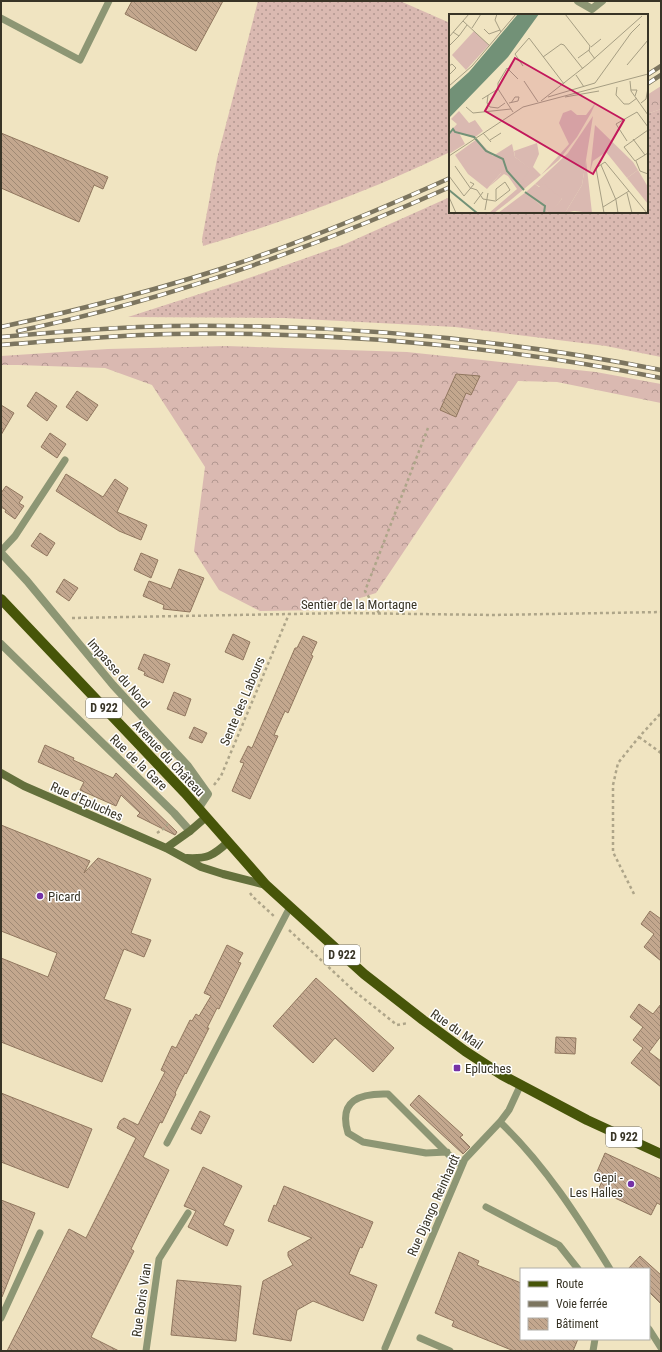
<svg xmlns="http://www.w3.org/2000/svg" width="662" height="1352" font-family="'Roboto Condensed',sans-serif">
	<style>
		.grass { fill: url(#grass-dots) }
		.forest { fill: url(#forest-crowns) }
		.building { fill: url(#building-back-hatch); stroke: #91775f }
		.lines { fill: none; stroke-linecap: round; stroke-linejoin: round }
		.path { stroke: #aea589; stroke-width: 2.5; stroke-dasharray: 3 3; stroke-linecap: butt }
		.lane { stroke: #8d9674; stroke-width: 7 }
		.street { stroke: #8d9674; stroke-width: 8 }
		.secondary { stroke: #64703c; stroke-width: 8 }
		.primary { stroke: #475509; stroke-width: 10 }
		.rail-casing { stroke: #7c755f; stroke-width: 4.5 }
		.rail { stroke: #fff; stroke-width: 3; stroke-dasharray: 9; stroke-linecap: butt }
		.poi-dot { fill: #7532a6; stroke: #fff; stroke-width: 1.5 }
		.labels { text-anchor: middle; stroke-width: 3; stroke-linejoin: round; paint-order: stroke }
		.shield { fill: #fff; stroke: #747167; stroke-width: 1 }
		.shield-label { font-size: 12px; font-weight: bold; fill: #383426 }
		.street-label { font-size: 13px; fill: #383426; stroke: #fff }
		.poi-label { font-size: 13px; fill: #383426; stroke: #fff; text-anchor: start }
		.inset-river { fill: none; stroke: #729177; stroke-width: 2 }
		.inset-road { fill: none; stroke: #a69e83; stroke-width: 1 }
		.view { fill: #c2185b; fill-opacity: 0.15; stroke: #c2185b; stroke-width: 2 }
		.inset-edge { fill: none; stroke: #383426; stroke-width: 2 }
	</style>
	<defs>
		<pattern id="grass-dots" width="8" height="8" patternUnits="userSpaceOnUse"><rect width="8" height="8" fill="#dab9b1"/><path d="M2 2h.1M6 6h.1" fill="none" stroke="#b29790" stroke-width="1.8" stroke-linecap="round"/></pattern>
		<pattern id="forest-crowns" width="20" height="18" patternUnits="userSpaceOnUse"><rect width="20" height="18" fill="#dab9b1"/><path d="M2 6a3 3 0 1 1 6 0M12 15a3 3 0 1 1 6 0" fill="none" stroke="#b29790"/></pattern>
		<pattern id="building-back-hatch" width="6" height="6" patternUnits="userSpaceOnUse"><rect width="6" height="6" fill="#c3a78e"/><path d="M-1 5l2 2M0 0l6 6M5-1l2 2" fill="none" stroke="#9f8974"/></pattern>
	</defs>
	<rect width="100%" height="100%" fill="#f0e4c1"/>
	<path class="grass" d="M258 1H400L450 23V152C371 191 287 221 203 246L202 239 217 159Z
		M661 109V357L606 346 455 327 284 318 128 317 243 280 343 245 450 197V212H647V114Z"/>
	<path class="forest" d="M661 86V109L647 114V95Z
		M226 346 407 352 596 372 661 384V403L557 382 518 381 376 593 322 610 260 611 219 590 194 551 205 467 152 385 105 368 18 365H1V356L108 349Z"/>
	<path class="building" d="M132 1H223L196 51 125 14Z
		M1 133 108 177 103 189 94 185 79 222 1 188Z
		M456 374 480 376 471 395 466 393 456 417 440 410Z
		M77 391 98 405 87 421 66 407Z
		M36 392 57 406 47 421 27 406Z
		M1 405 14 413 1 435Z
		M50 433 66 444 57 458 41 447Z
		M66 474 103 497 115 479 128 488 117 512 147 525 141 540 119 531 56 491Z
		M6 486 23 497 19 503 24 506 15 519 5 512 6 510 1 507V493Z
		M40 533 55 543 47 556 31 546Z
		M141 553 158 560 151 578 134 570Z
		M179 569 204 578 190 612 163 609 164 605 143 596 149 581 171 589Z
		M64 579 78 588 69 601 56 592Z
		M233 634 250 642 243 660 225 652Z
		M303 636 317 642 311 655 313 656 288 713 285 711 274 735 278 736 250 799 232 791 244 763 240 762 248 746 252 748 295 648H297Z
		M144 654 170 664 163 683 144 675 145 672 138 669Z
		M174 692 191 699 185 716 167 709Z
		M194 727 207 733 202 743 189 738Z
		M45 745 74 758 73 760 113 778 116 773 177 832 175 835 137 816 140 813 121 795 116 806 80 790 84 782 38 762Z
		M1 825 90 861 84 873 98 858 151 879 131 933 151 940 144 957 124 949 104 999 131 1009 102 1082 1 1042V958L48 977 57 953 1 931Z
		M650 911 661 919V961L644 947 654 934 641 924Z
		M227 945 243 953 238 962 241 963 219 1009 217 1008 207 1028H209L186 1074 185 1073 175 1093 176 1094 162 1123 160 1122 143 1157 169 1170 131 1249 134 1251 91 1337 119 1351H7L69 1229 86 1238 136 1138 117 1128 120 1121 124 1118 138 1125 165 1072 161 1070 172 1046 176 1048 190 1020 192 1021 196 1014 199 1016 211 996 204 993Z
		M316 978 394 1048 373 1072 335 1038 313 1063 273 1026Z
		M639 1004 653 1014 661 1004V1036L649 1052 661 1061V1087L631 1063 643 1048 633 1040 643 1027 630 1017Z
		M556 1037 576 1038 575 1054 555 1053Z
		M1 1093 92 1129 68 1188 1 1162Z
		M419 1095 463 1135 460 1137 470 1147 463 1154 410 1105Z
		M200 1111 210 1116 201 1134 191 1129Z
		M605 1153 661 1179V1205L657 1203 651 1215 598 1190 604 1177 596 1174Z
		M203 1167 242 1186 223 1225 234 1230 227 1246 188 1227 196 1211 184 1206Z
		M284 1186 373 1222 362 1248 360 1247 349 1274 377 1285 363 1321 313 1301 297 1310 291 1341 253 1334 263 1281 293 1265 288 1256V1252L312 1238 268 1221 274 1205 276 1206Z
		M1 1200 35 1213 2 1297 1 1296Z
		M459 1252 479 1261 477 1265 521 1283V1339H578L573 1351H514L452 1326 454 1321 435 1313Z
		M640 1256 661 1275V1304L649 1292V1269H628Z
		M177 1280 241 1286 236 1341 171 1335Z"/>
	<g class="lines">
		<path class="path" d="M379 613 365 591 428 428
			M72 618 345 613 493 615 661 612
			M639 737 661 753
			M214 785 221 776 289 614
			M157 833 166 827 168 823
			M250 893 253 897 275 917
			M634 894 613 852V785L618 763 639 737 661 713
			M289 930 353 990 397 1025 408 1023"/>
		<path class="lane" d="M1 18 80 60 109 1
			M1 551 15 536 65 460
			M500 1122C545 1165 578 1217 610 1269
			M167 1143 290 907
			M447 1152 426 1153 363 1142 348 1133C338 1100 360 1093 388 1094L454 1160 462 1165
			M486 1207 559 1245 578 1269
			M1 1318 40 1233
			M649 1329 661 1348
			M420 1338 450 1351
			M385 1348 465 1159 500 1122 509 1110 521 1084
			M146 1351 159 1259 188 1213
			M593 1351 595 1339"/>
		<path class="street" d="M578 1 592 9 602 1
			M1 553 27 581 113 685 188 766 208 794 198 809
			M1 644 174 813 190 831"/>
		<path class="secondary" d="M1 773 24 786 166 848 201 867 223 874 266 885
			M166 848 190 831 205 818
			M187 858C207 859 213 856 228 842"/>
		<path class="primary" d="M1 599 185 793 266 885 364 974 423 1020 465 1051 502 1075 587 1120 661 1154"/>
		<defs>
			<path id="rail" d="M647 75 661 66
				M647 84 661 75
				M1 327C79 310 157 290 233 265 307 240 379 210 450 178
				M18 331C167 300 311 249 450 187
				M1 337C57 332 114 327 171 326 335 324 499 338 661 370
				M1 345C57 341 114 335 171 334 335 331 500 346 661 378"/>
		</defs>
		<use href="#rail" class="rail-casing"/>
		<use href="#rail" class="rail"/>
	</g>
	<g class="poi-dot">
		<circle cx="40" cy="896" r="4"/>
		<rect x="453" y="1064" width="8" height="8" rx="2"/>
		<circle cx="631" cy="1184" r="4"/>
	</g>
	<g class="labels">
		<g class="shield">
			<rect x="86" y="698" width="36" height="20" rx="3"/>
			<rect x="324" y="945" width="36" height="20" rx="3"/>
			<rect x="606" y="1127" width="36" height="20" rx="3"/>
		</g>
		<g class="shield-label">
			<text x="104" y="712">D 922</text>
			<text x="342" y="959">D 922</text>
			<text x="624" y="1141">D 922</text>
		</g>
		<g class="street-label">
			<text x="359" y="609">Sentier de la Mortagne</text>
			<text transform="translate(119 673) rotate(49)" y="5">Impasse du Nord</text>
			<text transform="translate(242 701) rotate(-67)" y="5">Sente des Labours</text>
			<text transform="translate(169 758) rotate(47)" y="5">Avenue du Château</text>
			<text transform="translate(139 762) rotate(44)" y="5">Rue de la Gare</text>
			<text transform="translate(87 801) rotate(24)" y="5">Rue d'Epluches</text>
			<text transform="translate(457 1029) rotate(35)" y="5">Rue du Mail</text>
			<text transform="translate(433 1205) rotate(-66)" y="5">Rue Django Reinhardt</text>
			<text transform="translate(141 1300) rotate(-82)" y="5">Rue Boris Vian</text>
		</g>
		<g class="poi-label">
			<text x="48" y="901">Picard</text>
			<text x="465" y="1073">Epluches</text>
			<text x="623" y="1182" text-anchor="end">Gepi -<tspan x="623" dy="15">Les Halles</tspan></text>
		</g>
	</g>
	<g transform="translate(449 14)">
		<rect width="199" height="199" fill="#f0e4c1"/>
		<path d="M10 97 20 109 26 106 34 117 25 124 10 119 16 130 0 140V119L8 110 2 105ZM144 102 133 171 116 199H106L103 196 113 185 86 170 119 139ZM146 111 184 148 189 156 178 164 157 138 144 147 141 158ZM28 125 44 142 63 130 66 143 82 155 74 168 71 170 60 158 52 159 38 175 19 160 6 141ZM77 178 100 199H49Z" fill="#dab9b1"/>
		<path d="M25 17 40 31 17 56 3 41ZM147 88 142 99 128 123 110 146 58 189 45 199H40L68 175 59 162 55 160 41 172 52 159 49 155 60 158 71 170 81 155 66 143 65 137 88 129 90 140 84 153 92 161 120 130 110 109 114 99 122 96 128 101H137ZM137 146 143 199 125 197 116 199 133 171ZM86 170 90 173 95 170 113 185 104 196 106 199H100L77 178Z" fill="#dab9b1"/>
		<path d="M189 156 199 173V190L178 164Z" fill="#dab9b1"/>
		<path d="M69 0H90L59 43 0 104V76L20 58Z" fill="#729177"/>
		<path class="inset-river" d="M0 120 4 115 6 118 25 123 37 137 54 145 58 157 75 176M0 176 28 199M76 178 96 192 95 199"/>
		<path class="inset-road" d="M48 0 46 6 52 18M116 0 141 32 140 37 146 45M14 7 41 32M23 14 32 0M35 15 40 20 51 16M10 22 18 11M0 23 20 0M115 31 134 55M0 32 10 22 4 18M142 33 152 25M94 43 112 30 115 31M129 44 140 36M178 51 199 26M0 52 3 50 7 54 0 61M74 52 66 40 80 24 115 70M127 61 135 73M75 67 89 88M181 67 182 77 199 101M0 72 23 52 67 0M168 73 167 81 175 90H180L188 84M49 75 64 98M182 76H188L186 82M39 81 38 89 41 93 49 94 56 89M99 83 146 69 182 19 191 10M116 83 150 77M33 85 49 75V69L58 54 69 65M92 87 139 50 193 2M60 89 69 87 70 83H66L62 89M192 89 197 85 199 74M17 93 24 99 62 95M199 116 175 133 186 147 199 139M34 119 42 128M184 125 196 141M41 126 52 119M178 127 167 110 188 98 199 113M0 142 74 93 199 60M187 147 191 157 199 160M152 151 167 186 169 199M6 152 22 175M0 162 15 182 25 170 21 168M22 174 28 176 34 185 46 187H47L48 186 61 176 56 168 47 175V186M178 179 183 199M0 183 7 199M25 190 34 178M154 193 180 177M36 196 39 179M155 199 147 154 156 148 198 199"/>
		<path class="view" d="M66 44 175 106 144 160 36 97Z"/>
		<rect width="199" height="199" class="inset-edge"/>
	</g>
	<rect width="662" height="1352" fill="none" stroke="#383426" stroke-width="4"/>
	<rect x="520" y="1268" width="130" height="72" fill="#ffffff" stroke="#afaea8"/>
	<rect x="528" y="1281" width="20" height="6" fill="#475509" stroke="#afaea8"/>
	<text x="556" y="1288" font-size="12" fill="#383426">Route</text>
	<rect x="528" y="1301" width="20" height="6" fill="#7c755f" stroke="#afaea8"/>
	<text x="556" y="1308" font-size="12" fill="#383426">Voie ferrée</text>
	<rect x="528" y="1318" width="20" height="12" fill="url(#building-back-hatch)" stroke="#afaea8"/>
	<text x="556" y="1328" font-size="12" fill="#383426">Bâtiment</text>
</svg>
